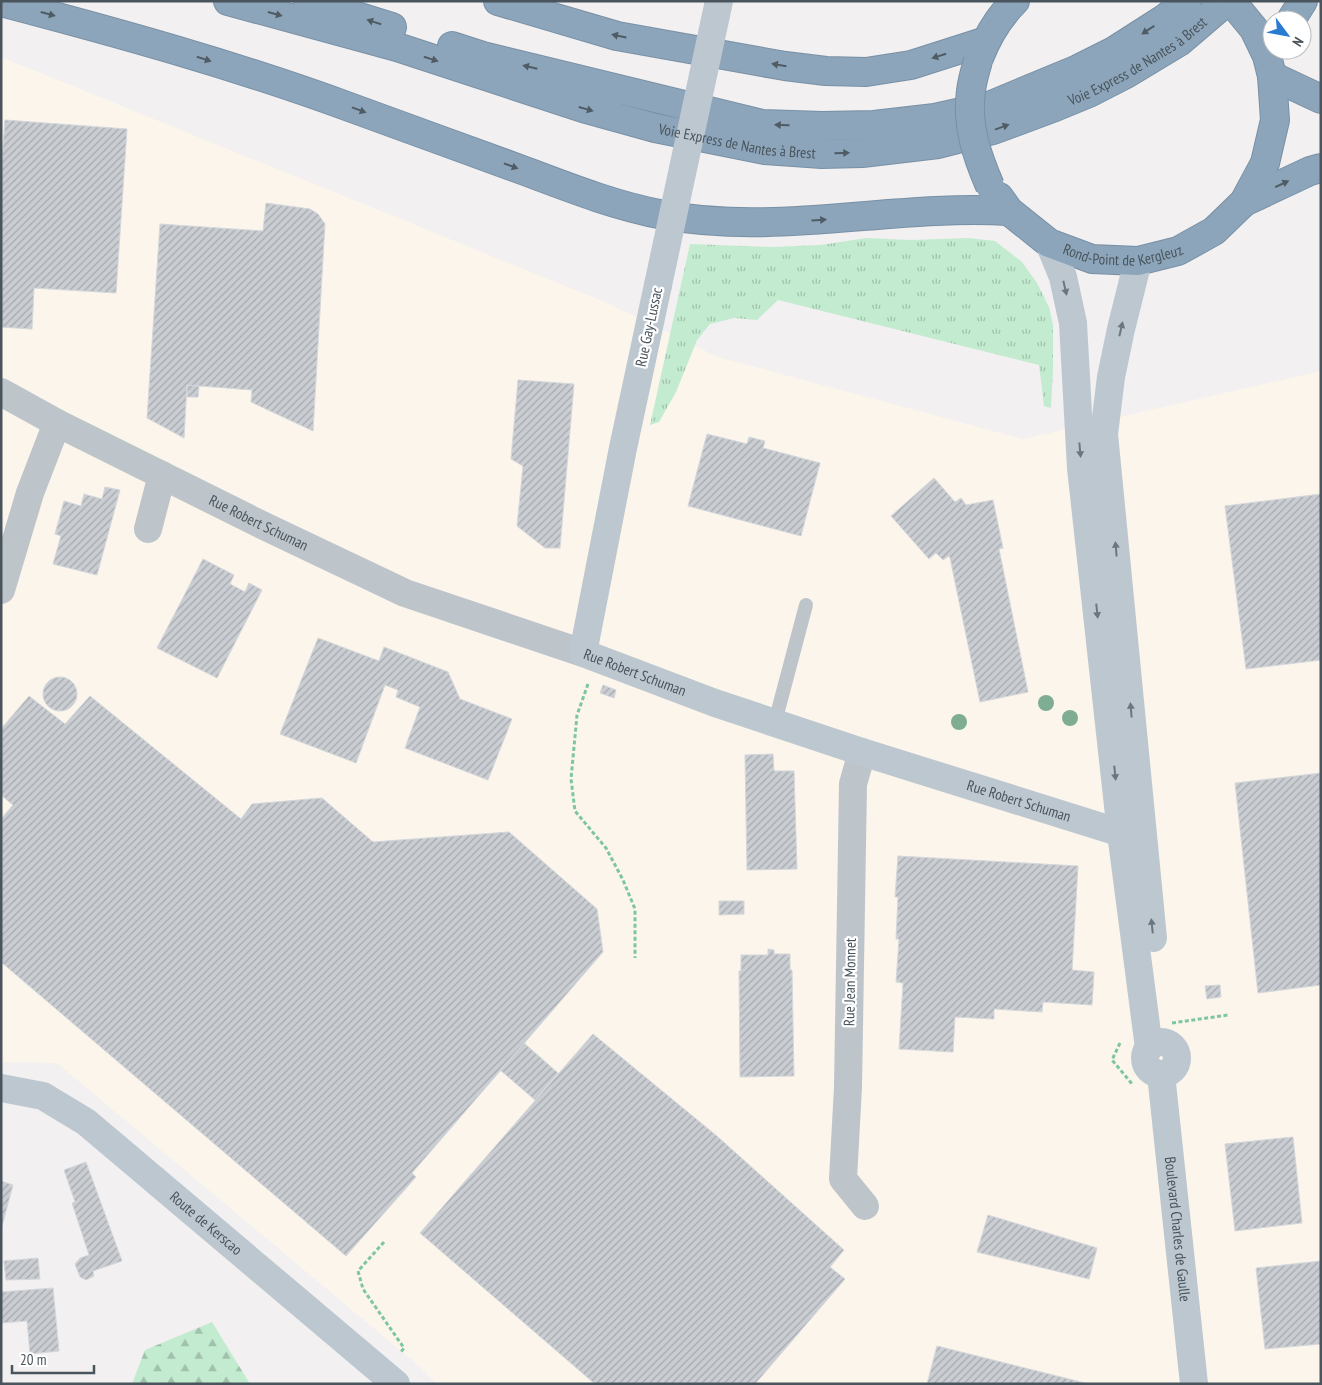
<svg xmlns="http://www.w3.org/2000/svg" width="1322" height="1385" font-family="'PT Sans Narrow',sans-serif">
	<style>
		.commercial { fill: #fbf5eb }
		.grass { fill: url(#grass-tufts) }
		.forest { fill: url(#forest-firs) }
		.building { fill: url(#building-hatch); stroke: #d4d7db }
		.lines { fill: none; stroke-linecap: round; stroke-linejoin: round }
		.highway-casing { stroke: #7890a6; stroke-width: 30 }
		.path { stroke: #7ec69f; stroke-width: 3; stroke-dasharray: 4 2.5; stroke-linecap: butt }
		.lane { stroke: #bdc5cb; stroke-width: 14 }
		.street { stroke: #bdc5cb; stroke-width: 28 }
		.secondary { stroke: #bdc7d0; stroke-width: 28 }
		.highway { stroke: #8ca5ba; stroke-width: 28 }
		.highway-bridge-casing { stroke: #7890a6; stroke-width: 30; stroke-linecap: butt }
		.secondary-bridge { stroke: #bdc7d0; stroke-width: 28 }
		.highway-bridge { stroke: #8ca5ba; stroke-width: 28 }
		.tree { fill: #7ead93 }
		.oneway { fill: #505c65 }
		.oneway2 { fill: #6c767f }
		.labels { text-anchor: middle; stroke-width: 4.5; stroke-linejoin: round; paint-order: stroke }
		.street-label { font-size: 15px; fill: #49545c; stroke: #fff }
	</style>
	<defs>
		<pattern id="grass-tufts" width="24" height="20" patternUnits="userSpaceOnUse" patternTransform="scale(1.25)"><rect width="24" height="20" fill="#c3ebd0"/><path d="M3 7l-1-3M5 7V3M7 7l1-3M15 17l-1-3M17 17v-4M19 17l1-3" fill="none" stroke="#a0c1ac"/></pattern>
		<pattern id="forest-firs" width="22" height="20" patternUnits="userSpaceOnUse" patternTransform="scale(1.25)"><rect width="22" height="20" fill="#c3ebd0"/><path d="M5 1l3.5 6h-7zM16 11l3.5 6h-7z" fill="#a0c1ac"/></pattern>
		<pattern id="building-hatch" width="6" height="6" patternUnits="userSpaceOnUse" patternTransform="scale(1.25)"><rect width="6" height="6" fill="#cacdd2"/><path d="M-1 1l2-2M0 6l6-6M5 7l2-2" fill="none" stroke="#a6a9ae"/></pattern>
	</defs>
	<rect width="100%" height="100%" fill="#f2f0f0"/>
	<path class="commercial" d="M1 57 605 302 718 357 1023 439 1321 371V1384H437L421 1368 57 1063 1 1062Z"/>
	<path class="grass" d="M866 238 911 240 968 238 995 241 1022 262 1037 283 1049 307 1053 325V370L1051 408 1044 406 1039 365 778 300 757 320 734 318 710 324 697 340 676 392 659 422 650 425 690 244 771 247 821 245Z"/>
	<path class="forest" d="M212 1322 250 1384H132L145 1350Z"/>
	<path class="building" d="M5 120 127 129 116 293 34 288 32 329 1 327V172Z
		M266 203 310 209 318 214 325 224 313 431 251 402 252 390 187 385 184 438 147 418 160 224 263 231Z
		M518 380 574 384 560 548H545L517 526 523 466 511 459Z
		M187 385 199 386 198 397H187Z
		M707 434 747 444 749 437 765 441 763 448 820 463 801 536 688 506Z
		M934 478 955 502 961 498 966 505 993 500 1003 548 999 549 1028 692 980 702 950 558 949 556 943 560 936 553 929 559 891 516Z
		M105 487 120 490 97 575 53 564 61 536 55 534 64 501 81 506 84 494 102 499Z
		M1321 494V660L1246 669 1225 506Z
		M203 559 234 575 230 584 245 592 249 583 262 590 217 678 157 648Z
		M318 638 379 661 384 647 448 672 460 699 512 719 488 780 405 748 420 707 396 697 398 690 385 685 356 763 280 734Z
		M43 694a17 17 0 1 1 34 0a17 17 0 1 1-34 0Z
		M603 685 616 690 614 698 600 693Z
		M29 696 65 724 90 696 241 819 252 804 322 798 373 842 509 832 597 909 603 952 412 1173 416 1177 346 1256 1 962V819L13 805 1 795V729Z
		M773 754 774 771H794L797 869 747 870 745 755Z
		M1321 773V985L1258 993 1235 783Z
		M898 856 1078 866 1072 970 1094 972 1092 1005 1043 1002 1042 1012 994 1009V1019L955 1017 953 1052 899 1049 903 983 896 982 899 939H896L898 897H895Z
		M719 901H744V914L719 915Z
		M768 949 774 950V954H790V970H792L794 1076 740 1077 739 971H741V955H768Z
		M1220 985 1221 997 1207 999 1205 986Z
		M593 1034 718 1137 844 1250 830 1267 845 1279 755 1384H595L420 1233Z
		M524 1043 558 1073 535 1100 500 1070Z
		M1293 1137 1302 1223 1235 1231 1225 1144Z
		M86 1162 122 1261 93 1271 94 1276 86 1280 80 1277 75 1264 80 1258 89 1255 72 1203 75 1202 64 1170Z
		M1 1181 13 1185 2 1226 1 1225Z
		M988 1215 1097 1248 1089 1279 977 1252Z
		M38 1258 40 1279 6 1280 4 1261Z
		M1321 1261V1344L1265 1349 1256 1268Z
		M53 1288 59 1351 30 1354 27 1321 1 1323V1292Z
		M937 1346 1089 1384H927Z"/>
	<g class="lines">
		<defs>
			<g id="highway">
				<path id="s5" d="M228 1 397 47 583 108 655 128 765 150 822 154 862 153 938 144 993 130 1055 107 1089 93 1126 74 1179 42 1227 1"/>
				<path d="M308 1 392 27"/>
				<path d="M498 1 617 36 785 66 826 71 866 72 911 65 986 41"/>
				<path d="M1 2C119 33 238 66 352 108 410 129 467 150 525 171 570 188 616 206 664 215 779 236 894 204 1009 211"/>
				<path d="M1291 20 1303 1"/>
				<path d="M452 46 483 56 762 124 822 126 874 125 935 118 989 106 1078 69 1114 51 1164 19 1187 1"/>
				<path d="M979 58C987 37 999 17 1015 1"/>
				<path d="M1272 76 1321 99"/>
				<path id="s6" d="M999 197 1009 211 1049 243 1092 259 1138 261 1178 251 1214 231 1244 202 1265 163 1275 120 1272 76 1267 56 1254 29 1231 1"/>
				<path d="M1244 202 1310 171 1321 168"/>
			</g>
		</defs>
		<use href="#highway" class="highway-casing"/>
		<path class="path" d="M588 684 577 715 571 779 575 811 606 848 623 880 635 909V958
			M1172 1023 1228 1015
			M1120 1043 1112 1060 1133 1085
			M384 1242 358 1271 363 1289 404 1348 401 1352"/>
		<path class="lane" d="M775 722 806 605"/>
		<g class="street">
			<path id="s1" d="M1 392 57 423 260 524 405 593 583 653"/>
			<path d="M148 529 162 475"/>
			<path d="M1 590 30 493 57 423"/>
			<path d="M862 752 853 784 848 1087 843 1179 865 1206"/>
		</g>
		<g class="secondary">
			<path d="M1049 243 1063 277 1073 323 1081 468 1121 833 1149 1048"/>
			<path d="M1138 261 1121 329 1111 377 1104 434 1153 938"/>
			<path id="s2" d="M658 285 623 448 583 653 715 703 862 752 1121 833"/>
			<circle cx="1161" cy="1058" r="16"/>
			<path id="s3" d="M1161 1074 1194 1384"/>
			<path id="s4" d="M1 1088 43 1096 86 1122 396 1384"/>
		</g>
		<use href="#highway" class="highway"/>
		<defs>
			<path id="highway-bridge" d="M978 61C975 71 972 81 971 91 966 125 977 156 990 186"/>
		</defs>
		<use href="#highway-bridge" class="highway-bridge-casing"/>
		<path class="secondary-bridge" d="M658 285 719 1"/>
		<use href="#highway-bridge" class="highway-bridge"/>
	</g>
	<g class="tree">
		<circle cx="1046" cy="703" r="8"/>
		<circle cx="1070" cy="718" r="8"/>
		<circle cx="959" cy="722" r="8"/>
	</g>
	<defs><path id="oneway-solid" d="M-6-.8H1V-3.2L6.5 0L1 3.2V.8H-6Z" transform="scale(1.25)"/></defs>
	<g class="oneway">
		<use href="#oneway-solid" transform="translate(48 14) rotate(15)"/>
		<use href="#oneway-solid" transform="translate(275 14) rotate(15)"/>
		<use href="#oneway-solid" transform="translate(374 22) rotate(-163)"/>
		<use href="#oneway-solid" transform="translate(1148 30) rotate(147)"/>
		<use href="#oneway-solid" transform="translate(619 36) rotate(-168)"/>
		<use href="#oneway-solid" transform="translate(939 56) rotate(162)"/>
		<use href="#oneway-solid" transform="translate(204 59) rotate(17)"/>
		<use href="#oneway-solid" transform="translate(431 59) rotate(18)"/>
		<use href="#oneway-solid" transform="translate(779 65) rotate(-170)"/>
		<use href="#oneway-solid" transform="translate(530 67) rotate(-167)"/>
		<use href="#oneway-solid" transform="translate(586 109) rotate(16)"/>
		<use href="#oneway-solid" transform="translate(359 110) rotate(20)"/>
		<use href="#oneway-solid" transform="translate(782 125) rotate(-178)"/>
		<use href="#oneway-solid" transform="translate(1002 127) rotate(-20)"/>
		<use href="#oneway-solid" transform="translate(842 153) rotate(-1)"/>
		<use href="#oneway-solid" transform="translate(511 166) rotate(20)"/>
		<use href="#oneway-solid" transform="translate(1282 184) rotate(-25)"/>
		<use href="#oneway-solid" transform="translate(819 220) rotate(-3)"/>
	</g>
	<g class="oneway2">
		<use href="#oneway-solid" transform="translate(1065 288) rotate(77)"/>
		<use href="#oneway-solid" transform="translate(1121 329) rotate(-77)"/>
		<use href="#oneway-solid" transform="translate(1080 450) rotate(85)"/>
		<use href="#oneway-solid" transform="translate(1116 549) rotate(-95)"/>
		<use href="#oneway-solid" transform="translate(1097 611) rotate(84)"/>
		<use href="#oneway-solid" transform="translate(1131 710) rotate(-95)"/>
		<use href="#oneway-solid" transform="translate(1115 773) rotate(84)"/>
		<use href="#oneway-solid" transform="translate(1152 926) rotate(-96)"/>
	</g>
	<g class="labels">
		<g class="street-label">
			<text dy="5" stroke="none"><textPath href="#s5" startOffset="949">Voie Express de Nantes à Brest</textPath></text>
			<text dy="5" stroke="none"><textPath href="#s5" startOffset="529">Voie Express de Nantes à Brest</textPath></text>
			<text dy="5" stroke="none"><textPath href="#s6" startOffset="145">Rond-Point de Kergleuz</textPath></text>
			<text transform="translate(649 327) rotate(-78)" y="5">Rue Gay-Lussac</text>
			<text dy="5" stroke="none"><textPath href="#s1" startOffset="289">Rue Robert Schuman</textPath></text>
			<text dy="5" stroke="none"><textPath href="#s2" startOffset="431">Rue Robert Schuman</textPath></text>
			<text dy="5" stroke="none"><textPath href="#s2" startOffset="836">Rue Robert Schuman</textPath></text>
			<text transform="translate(850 982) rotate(-89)" y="5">Rue Jean Monnet</text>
			<text dy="5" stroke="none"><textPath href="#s4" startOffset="250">Route de Kerscao</textPath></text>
			<text dy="5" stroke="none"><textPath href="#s3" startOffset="156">Boulevard Charles de Gaulle</textPath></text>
		</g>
	</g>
	<rect width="1322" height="1385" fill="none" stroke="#49545c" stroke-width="5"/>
	<g transform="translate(1287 35) rotate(122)"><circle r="24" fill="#ffffff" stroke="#b6bbbe"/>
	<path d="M0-4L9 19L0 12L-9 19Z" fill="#2a7bd2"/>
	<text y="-8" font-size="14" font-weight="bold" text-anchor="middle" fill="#49545c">N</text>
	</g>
	<path d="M12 1365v8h82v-8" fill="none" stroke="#49545c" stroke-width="2.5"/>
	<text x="20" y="1365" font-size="15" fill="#49545c" stroke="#ffffff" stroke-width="4" paint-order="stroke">20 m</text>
</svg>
